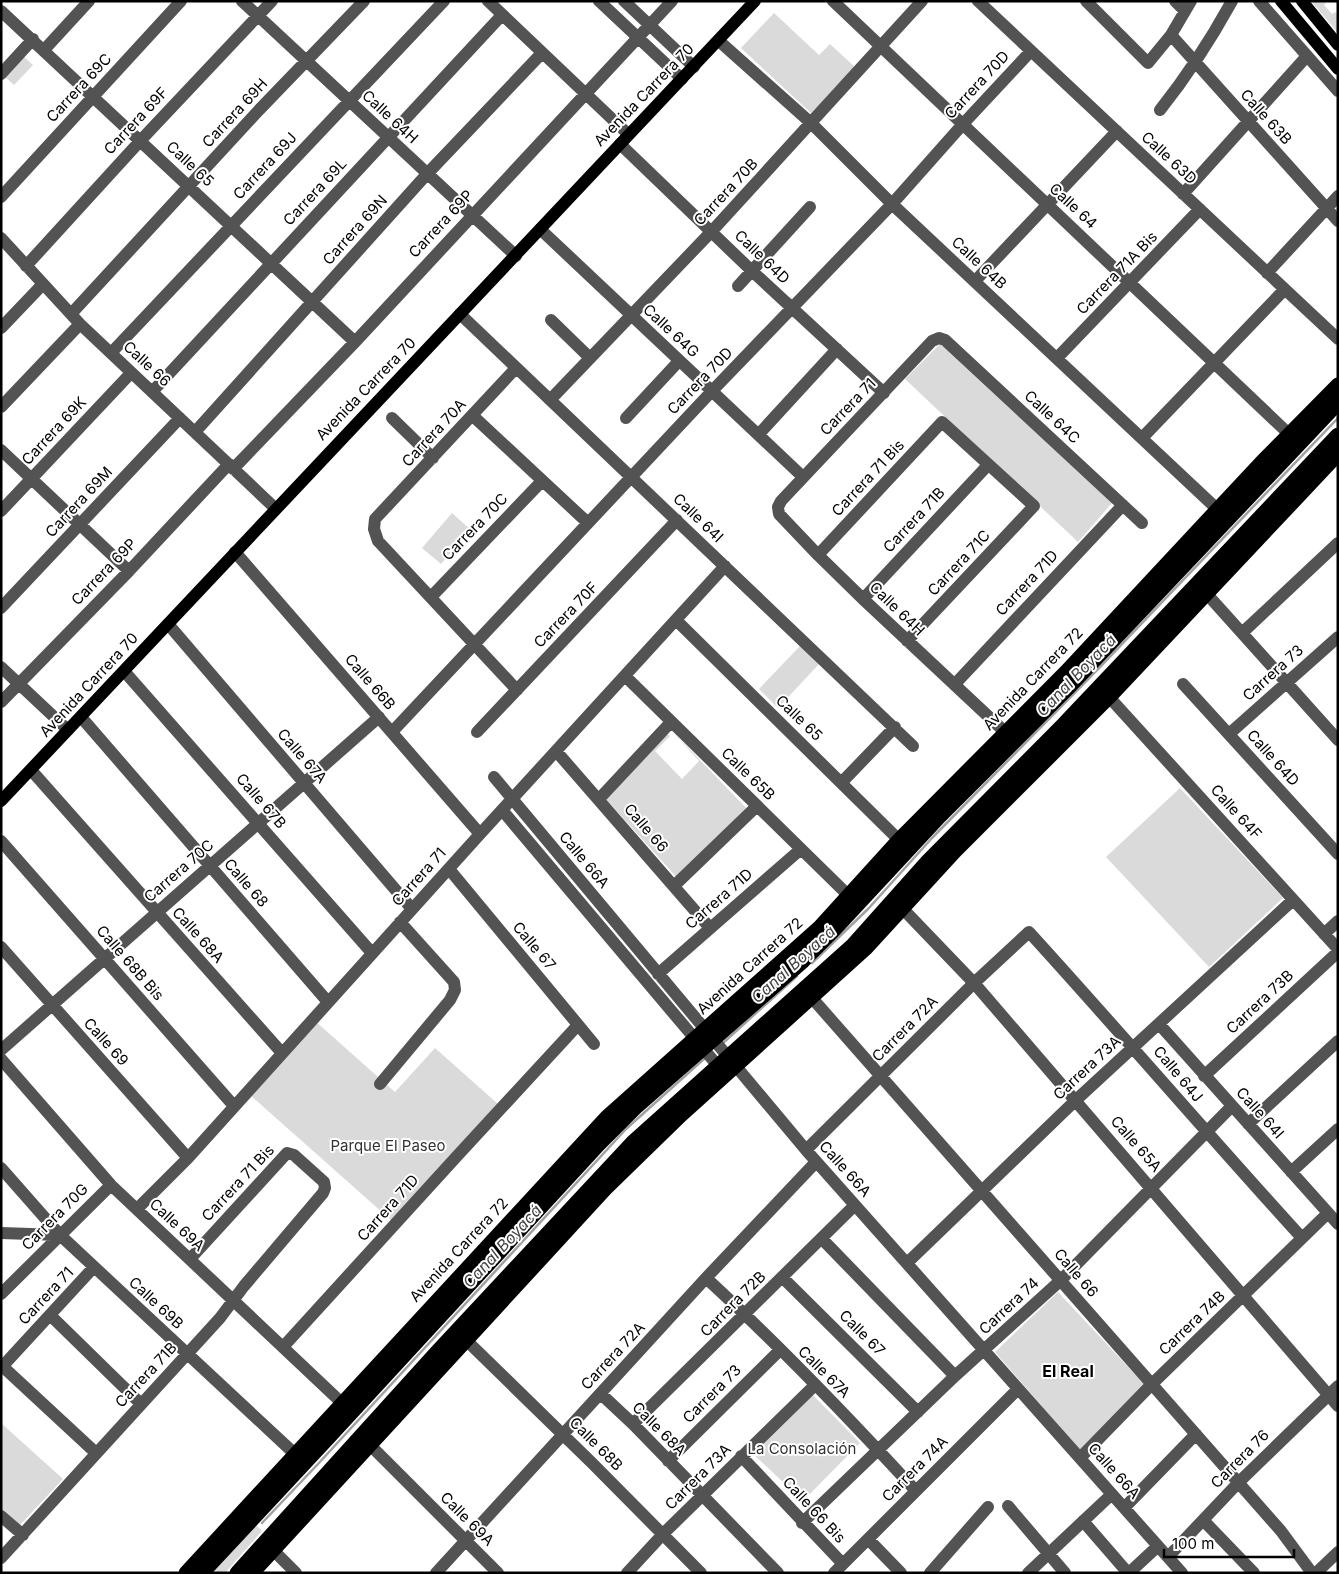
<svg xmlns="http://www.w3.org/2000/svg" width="1339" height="1574" font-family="Inter,sans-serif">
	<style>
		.green { fill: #dadada }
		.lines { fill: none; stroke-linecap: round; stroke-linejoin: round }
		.stream { stroke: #a1a1a1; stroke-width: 2.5 }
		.minor { stroke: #535353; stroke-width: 12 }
		.major { stroke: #000; stroke-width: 12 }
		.highway { stroke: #000; stroke-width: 15 }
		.labels { text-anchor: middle; stroke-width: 4; stroke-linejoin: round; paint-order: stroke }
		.street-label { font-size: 15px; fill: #000; stroke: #fff }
		.park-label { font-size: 15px; fill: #313131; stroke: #fff }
		.water-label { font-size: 16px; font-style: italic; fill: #424242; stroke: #fff }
		.neighbourhood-label { font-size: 16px; font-weight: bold; fill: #000; stroke: #fff }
	</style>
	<rect width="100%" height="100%" fill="#fff"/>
	<path class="green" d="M1311 1H1324L1326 3 1324 5 1332 14 1335 12 1338 15V33Z
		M774 13 819 55 830 44 856 68 813 115 741 48Z
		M23 56 33 65 14 85 4 76Z
		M940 344 1112 503 1078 542 905 379Z
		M452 513 471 530 441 564 422 548Z
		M801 645 820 663 778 708 759 689Z
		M670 729 753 815 680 881 604 797 664 732 670 736 655 751 682 779 699 761Z
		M1180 788 1283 898 1209 967 1106 857Z
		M315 1021 395 1092 435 1048 498 1104 392 1221 249 1094Z
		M1058 1292 1144 1384 1080 1450 995 1352Z
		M810 1392 860 1443 803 1501 749 1450Z
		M1 1423 63 1479 20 1525 1 1508Z
		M254 1523 262 1531 225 1573H211Z"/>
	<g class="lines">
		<path class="stream" d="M812 963 868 909 932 838 1098 669 1338 418
			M723 1043 797 976
			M262 1523 318 1464 626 1129 705 1058"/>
		<path class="minor" d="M242 1 516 256
			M488 1 628 134
			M599 1 682 79
			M624 1 694 67
			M833 1 1289 434
			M978 1 1338 339
			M1086 1 1148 63 1171 35 1191 1
			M1175 1 1185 11
			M1259 1 1338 91
			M1 11 355 342
			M1171 35 1338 221
			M719 41 811 123 892 204 1217 509
			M44 50 89 1
			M1 74 33 39
			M1160 110C1187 76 1211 39 1232 1
			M620 144 752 271 884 393
			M1183 194 1307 56
			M1 197 181 1
			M540 229 803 477
			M1 238 80 324 276 509
			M26 266 141 140 272 1
			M1267 273 1338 196
			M975 281 1117 131
			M738 286 810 207
			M71 314 259 110 364 1
			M460 314 913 746
			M551 320 590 358
			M1 328 43 284
			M111 353 444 1
			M1057 358 1200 209
			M516 368 375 519 374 529 378 541 517 690
			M152 392 502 15
			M550 400 712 231 922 1
			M1 407 80 324
			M473 416 588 523
			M392 418 433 458
			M626 418 679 361
			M195 432 427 174 542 53
			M759 434 837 349
			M1142 438 1285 289
			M1 450 129 571
			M233 469 355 342 672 1
			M1 511 131 373
			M235 552 480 834
			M818 555 942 422 1034 506 907 641
			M1206 593 1338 740
			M431 597 542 481
			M863 599 988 465
			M1 608 180 418
			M676 620 899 840
			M168 624 412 909
			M1242 633 1338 543
			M1 667 68 730
			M124 671 372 953
			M625 676 849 896
			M955 684 1123 505
			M1183 684 1338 854
			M1109 697 1338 949
			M1 702 129 571 229 464
			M81 717 328 1002
			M392 732 712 391 892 204 963 124 1031 51
			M477 732 677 520
			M1005 732 863 599 818 555 779 514 778 507 781 501 932 341 939 338 945 340 1142 523
			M1229 734 1338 637
			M556 751 710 928
			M31 770 282 1053
			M494 777 806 1150 1182 1573
			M842 782 895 727
			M599 799 671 722
			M502 810 723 1072
			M1 841 234 1106
			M449 869 594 1044
			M674 886 757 806
			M903 909 974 983 1338 1406
			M1324 934 1338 921
			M1 947 188 1158
			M658 974 801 849
			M812 998 1281 1531 1312 1573
			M1159 1024 1338 1224
			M1 1050 379 717
			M1 1059 111 1185 343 1404
			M1204 1076 1338 952
			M380 1084 450 1000 455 990 454 982 400 922
			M1248 1124 1338 1041
			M806 1150 974 983 1029 932C1121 1033 1210 1137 1302 1238
			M1 1168 60 1235 296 1455
			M1291 1172 1338 1129
			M137 1209 188 1158 480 834 725 566
			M1 1233 60 1235
			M822 1239 955 1376
			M907 1263 1076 1100 1293 900
			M782 1277 918 1412
			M706 1278C779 1345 849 1418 916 1491
			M1 1294 111 1185
			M50 1315 141 1404
			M466 1340 592 1463 701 1573
			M283 1347 458 1155 578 1025
			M1 1365 96 1453
			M1 1368 94 1267
			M601 1394 633 1424 778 1573
			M633 1424 855 1205
			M370 1445 498 1573
			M741 1456 843 1564
			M1080 1458 1152 1384 1328 1213
			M668 1461 780 1350
			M1008 1506 1065 1573
			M1124 1508 1196 1434
			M1 1516 23 1535
			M1203 1520 1254 1573
			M1083 1521 1128 1573
			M802 1523 955 1376 1061 1280 1232 1106
			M868 1539 901 1573
			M273 1550 296 1573
			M1168 1557 1239 1482 1338 1386
			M1 1558 220 1318 244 1286 323 1193 325 1188 324 1182 294 1155 287 1153 190 1259
			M436 1573 706 1278 816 1162
			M627 1573 663 1534 815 1385
			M834 1573 1018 1389
			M930 1573 988 1507
			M1028 1573 1112 1494
			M1129 1573 1158 1546
			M1316 1573 1338 1552"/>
		<path class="major" d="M1281 1 1338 69
			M1302 1 1338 45
			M1 801 755 1"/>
		<path class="highway" d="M186 1573 607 1117 820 927 899 840 1066 672 1261 463 1338 385
			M202 1573 329 1437 599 1144 637 1106 803 961 833 931 939 817 1067 689 1338 403
			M237 1573 437 1352 633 1142 853 945 928 861 1064 724 1338 435
			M252 1573 605 1189 681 1115 866 948 955 851 1109 697 1338 454"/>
	</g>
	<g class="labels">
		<g class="street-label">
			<text transform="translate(977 85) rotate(-47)" y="5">Carrera 70D</text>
			<text transform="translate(79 88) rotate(-47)" y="5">Carrera 69C</text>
			<text transform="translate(644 95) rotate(-46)" y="5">Avenida Carrera 70</text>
			<text transform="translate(235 113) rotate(-47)" y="5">Carrera 69H</text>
			<text transform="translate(390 117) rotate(43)" y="5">Calle 64H</text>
			<text transform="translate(1266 117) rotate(48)" y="5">Calle 63B</text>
			<text transform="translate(136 121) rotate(-47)" y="5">Carrera 69F</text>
			<text transform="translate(1169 158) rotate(43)" y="5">Calle 63D</text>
			<text transform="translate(190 164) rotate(43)" y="5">Calle 65</text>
			<text transform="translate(265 166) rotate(-47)" y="5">Carrera 69J</text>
			<text transform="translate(315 192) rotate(-47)" y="5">Carrera 69L</text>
			<text transform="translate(726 192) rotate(-47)" y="5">Carrera 70B</text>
			<text transform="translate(1073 206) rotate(43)" y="5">Calle 64</text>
			<text transform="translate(441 224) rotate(-47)" y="5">Carrera 69P</text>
			<text transform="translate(355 230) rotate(-48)" y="5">Carrera 69N</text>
			<text transform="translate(762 257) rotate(44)" y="5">Calle 64D</text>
			<text transform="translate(979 263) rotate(43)" y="5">Calle 64B</text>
			<text transform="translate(1117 273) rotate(-46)" y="5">Carrera 71A Bis</text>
			<text transform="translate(671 331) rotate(43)" y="5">Calle 64G</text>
			<text transform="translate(147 364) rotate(43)" y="5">Calle 66</text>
			<text transform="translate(700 381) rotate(-46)" y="5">Carrera 70D</text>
			<text transform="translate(366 389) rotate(-46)" y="5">Avenida Carrera 70</text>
			<text transform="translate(848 407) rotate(-46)" y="5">Carrera 71</text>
			<text transform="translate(1052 417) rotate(43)" y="5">Calle 64C</text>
			<text transform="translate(54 431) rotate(-47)" y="5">Carrera 69K</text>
			<text transform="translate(434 433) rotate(-47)" y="5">Carrera 70A</text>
			<text transform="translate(868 478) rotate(-47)" y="5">Carrera 71 Bis</text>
			<text transform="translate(79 502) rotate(-47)" y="5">Carrera 69M</text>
			<text transform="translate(698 518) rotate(44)" y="5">Calle 64I</text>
			<text transform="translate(914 520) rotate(-47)" y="5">Carrera 71B</text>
			<text transform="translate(475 527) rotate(-46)" y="5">Carrera 70C</text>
			<text transform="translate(959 563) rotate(-47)" y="5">Carrera 71C</text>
			<text transform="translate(104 572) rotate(-46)" y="5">Carrera 69P</text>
			<text transform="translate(1027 583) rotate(-47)" y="5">Carrera 71D</text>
			<text transform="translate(897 609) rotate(44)" y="5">Calle 64H</text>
			<text transform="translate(566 615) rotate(-46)" y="5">Carrera 70F</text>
			<text transform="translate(1273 673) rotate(-42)" y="5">Carrera 73</text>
			<text transform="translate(1033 679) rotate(-46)" y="5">Avenida Carrera 72</text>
			<text transform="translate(370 682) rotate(49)" y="5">Calle 66B</text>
			<text transform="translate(89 685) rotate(-47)" y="5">Avenida Carrera 70</text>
			<text transform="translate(799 718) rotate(44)" y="5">Calle 65</text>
			<text transform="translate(302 756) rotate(49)" y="5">Calle 67A</text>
			<text transform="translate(1273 758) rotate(48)" y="5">Calle 64D</text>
			<text transform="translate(748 774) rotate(44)" y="5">Calle 65B</text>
			<text transform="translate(261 801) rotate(49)" y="5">Calle 67B</text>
			<text transform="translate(1236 812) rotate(48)" y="5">Calle 64F</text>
			<text transform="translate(646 828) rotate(49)" y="5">Calle 66</text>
			<text transform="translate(584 860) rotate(50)" y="5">Calle 66A</text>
			<text transform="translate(179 871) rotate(-41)" y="5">Carrera 70C</text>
			<text transform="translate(419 877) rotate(-48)" y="5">Carrera 71</text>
			<text transform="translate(246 883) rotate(49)" y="5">Calle 68</text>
			<text transform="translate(719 899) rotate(-41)" y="5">Carrera 71D</text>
			<text transform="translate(198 935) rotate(48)" y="5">Calle 68A</text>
			<text transform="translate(534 946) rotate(50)" y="5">Calle 67</text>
			<text transform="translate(130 963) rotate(49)" y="5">Calle 68B Bis</text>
			<text transform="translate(750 966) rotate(-42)" y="5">Avenida Carrera 72</text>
			<text transform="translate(1260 1002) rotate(-43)" y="5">Carrera 73B</text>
			<text transform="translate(905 1029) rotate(-45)" y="5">Carrera 72A</text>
			<text transform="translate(106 1042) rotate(48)" y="5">Calle 69</text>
			<text transform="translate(1087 1068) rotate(-43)" y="5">Carrera 73A</text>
			<text transform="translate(1178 1074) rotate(50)" y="5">Calle 64J</text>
			<text transform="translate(1260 1113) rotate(48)" y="5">Calle 64I</text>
			<text transform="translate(1136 1144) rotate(49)" y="5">Calle 65A</text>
			<text transform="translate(845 1169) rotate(48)" y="5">Calle 66A</text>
			<text transform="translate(238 1183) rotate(-47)" y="5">Carrera 71 Bis</text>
			<text transform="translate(388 1208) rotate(-48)" y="5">Carrera 71D</text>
			<text transform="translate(55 1217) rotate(-45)" y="5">Carrera 70G</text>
			<text transform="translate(177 1225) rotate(43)" y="5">Calle 69A</text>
			<text transform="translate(459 1250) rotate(-47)" y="5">Avenida Carrera 72</text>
			<text transform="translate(1076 1273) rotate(49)" y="5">Calle 66</text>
			<text transform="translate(46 1296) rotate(-47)" y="5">Carrera 71</text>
			<text transform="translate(156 1303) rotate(43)" y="5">Calle 69B</text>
			<text transform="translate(733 1304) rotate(-45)" y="5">Carrera 72B</text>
			<text transform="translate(1009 1306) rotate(-43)" y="5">Carrera 74</text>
			<text transform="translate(1192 1323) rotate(-44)" y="5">Carrera 74B</text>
			<text transform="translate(862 1333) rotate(45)" y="5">Calle 67</text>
			<text transform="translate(613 1356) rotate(-47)" y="5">Carrera 72A</text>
			<text transform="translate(824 1372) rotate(45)" y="5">Calle 67A</text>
			<text transform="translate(146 1375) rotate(-47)" y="5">Carrera 71B</text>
			<text transform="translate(712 1394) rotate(-45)" y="5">Carrera 73</text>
			<text transform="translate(659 1429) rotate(45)" y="5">Calle 68A</text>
			<text transform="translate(596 1444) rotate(45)" y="5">Calle 68B</text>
			<text transform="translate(1240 1459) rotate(-45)" y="5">Carrera 76</text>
			<text transform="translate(915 1469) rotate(-45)" y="5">Carrera 74A</text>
			<text transform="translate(1114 1471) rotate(48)" y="5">Calle 66A</text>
			<text transform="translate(698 1477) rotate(-45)" y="5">Carrera 73A</text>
			<text transform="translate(814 1510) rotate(47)" y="5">Calle 66 Bis</text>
			<text transform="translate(467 1519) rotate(45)" y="5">Calle 69A</text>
		</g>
		<g class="park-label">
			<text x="388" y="1151">Parque El Paseo</text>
			<text x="802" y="1454">La Consolación</text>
		</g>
		<g class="water-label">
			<text transform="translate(1076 675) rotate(-46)" y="6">Canal Boyacá</text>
			<text transform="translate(793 964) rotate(-42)" y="6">Canal Boyacá</text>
			<text transform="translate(502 1246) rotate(-47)" y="6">Canal Boyacá</text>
		</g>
		<g class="neighbourhood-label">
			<text x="1068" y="1377">El Real</text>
		</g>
	</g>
	<rect width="1339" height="1574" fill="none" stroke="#000000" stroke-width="5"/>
	<path d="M1164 1549v8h130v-8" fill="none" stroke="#000000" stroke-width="2.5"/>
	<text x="1172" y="1549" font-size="15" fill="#000000" stroke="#ffffff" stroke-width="4" paint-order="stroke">100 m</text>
</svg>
